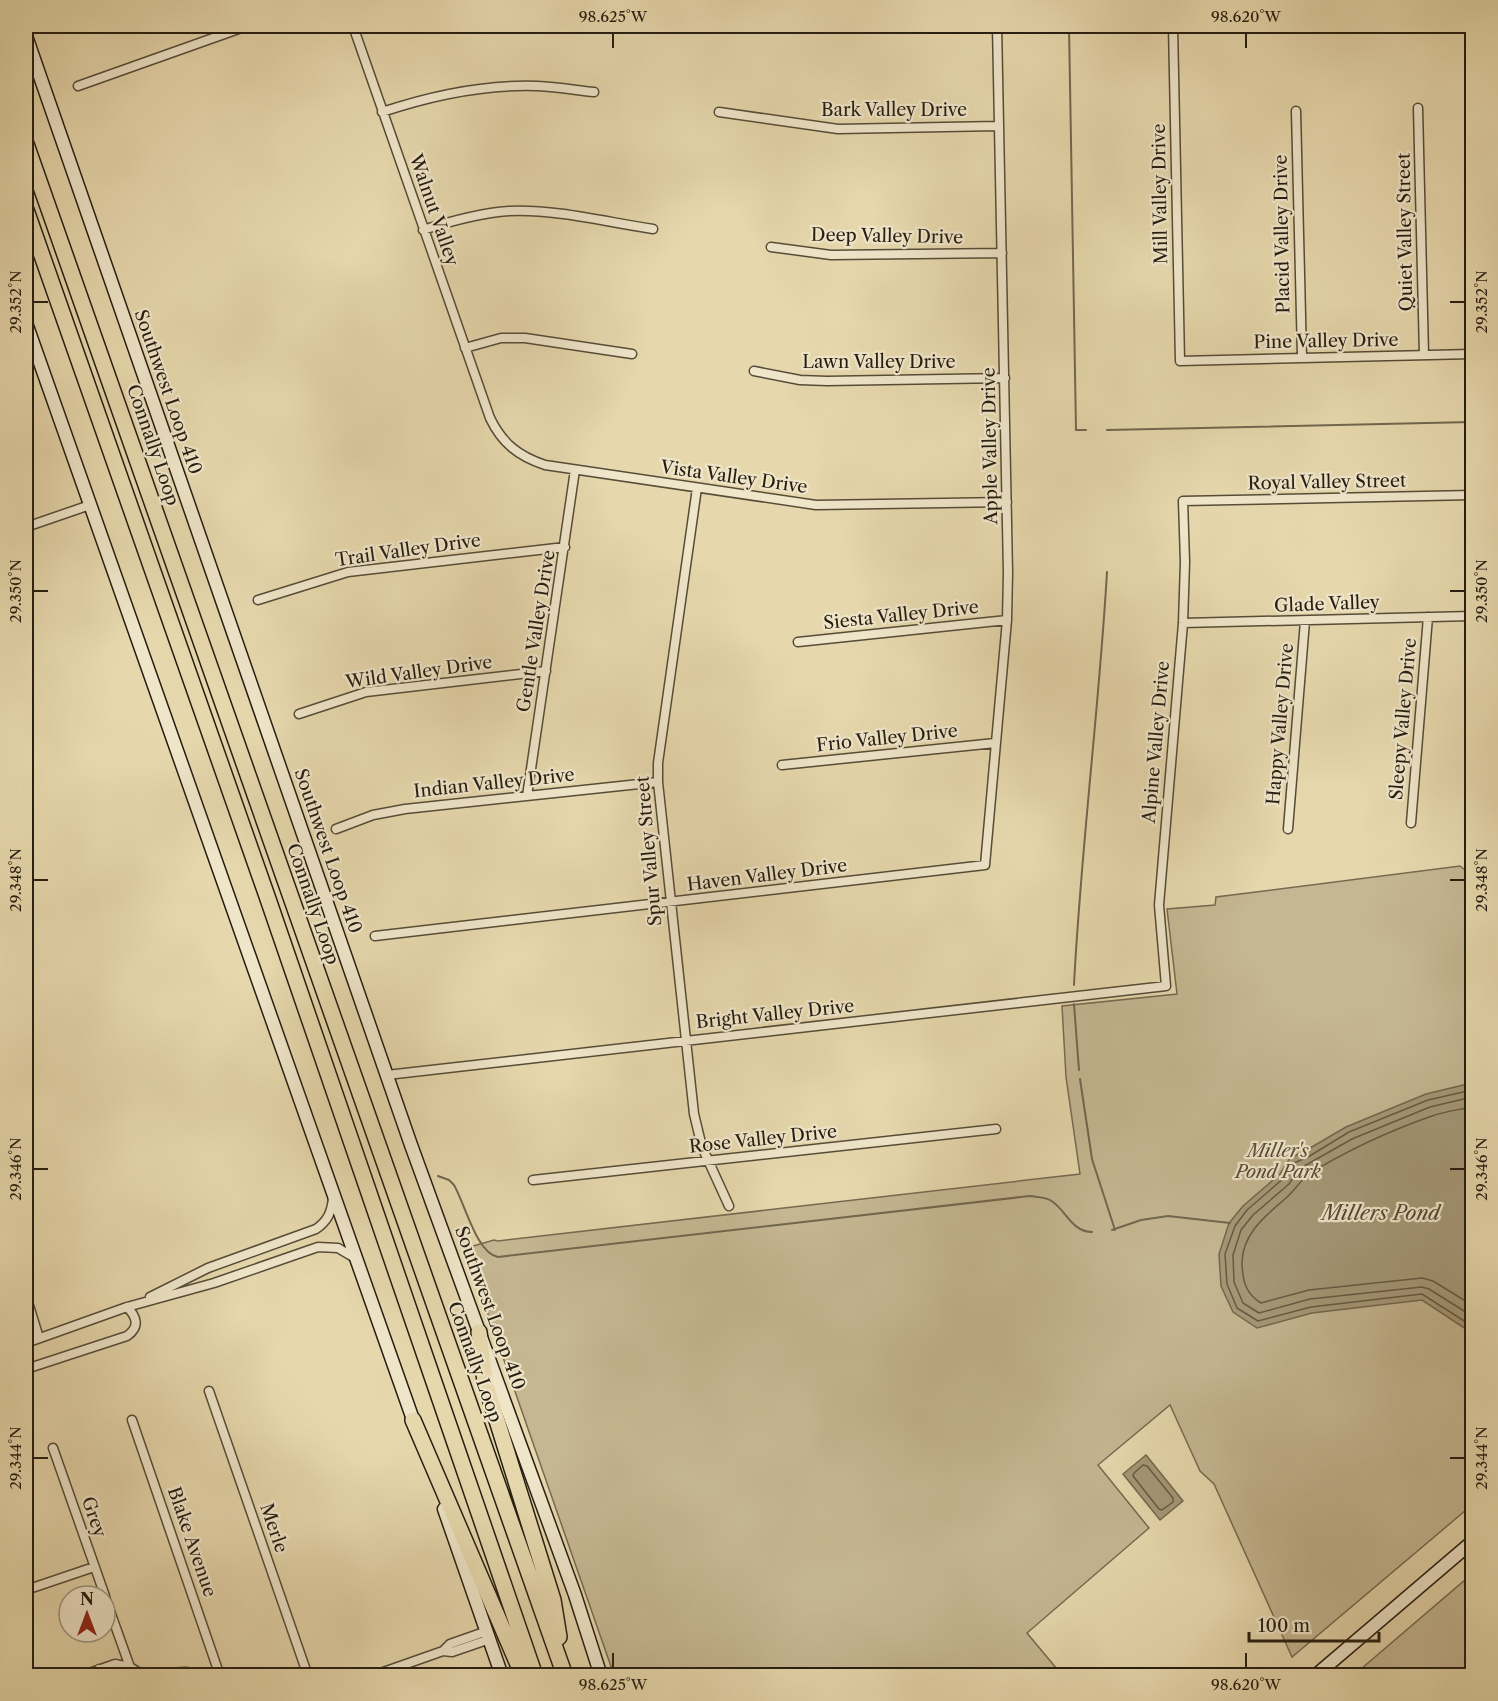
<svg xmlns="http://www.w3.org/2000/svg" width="1498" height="1701" font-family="'Libre Caslon Text',serif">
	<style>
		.green { fill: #c5b792; stroke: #766a52; stroke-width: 1.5 }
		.water { fill: #a59877; stroke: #72674e; stroke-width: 1.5 }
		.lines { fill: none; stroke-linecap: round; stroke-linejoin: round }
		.shore { stroke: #665a44; stroke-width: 1.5 }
		.stream { stroke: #72674e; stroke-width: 2 }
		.minor-casing { stroke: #564c38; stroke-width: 11 }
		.secondary-casing { stroke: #261d11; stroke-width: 15 }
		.motorway-casing { stroke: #261d11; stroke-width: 18 }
		.minor { stroke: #efe5c9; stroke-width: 8 }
		.secondary { stroke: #efe5c9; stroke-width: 12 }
		.motorway { stroke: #e6d7ac; stroke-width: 15 }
		.ticks { fill: none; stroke: #261d11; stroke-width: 2 }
		.labels { text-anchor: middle; stroke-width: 4.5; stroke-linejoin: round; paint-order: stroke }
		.street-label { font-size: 18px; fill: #261d11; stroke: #efe5c9 }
		.park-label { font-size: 18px; font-style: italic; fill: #564b38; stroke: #efe5c9 }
		.water-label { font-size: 20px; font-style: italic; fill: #524835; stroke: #efe5c9 }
		.neatline { fill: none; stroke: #261d11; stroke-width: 2 }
		.ticks-label { font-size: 15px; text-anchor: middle; fill: #261d11 }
	</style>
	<rect width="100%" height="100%" fill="#e6d7ac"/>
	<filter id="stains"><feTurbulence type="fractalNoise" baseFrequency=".00333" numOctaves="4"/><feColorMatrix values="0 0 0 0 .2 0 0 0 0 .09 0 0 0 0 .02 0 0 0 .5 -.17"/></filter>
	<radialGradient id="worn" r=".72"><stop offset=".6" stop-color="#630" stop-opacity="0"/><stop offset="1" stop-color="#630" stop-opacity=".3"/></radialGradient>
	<path class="green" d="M1460 866 1469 873 1472 872V1505L1292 1657 1214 1484 1200 1471 1170 1405 1098 1465 1149 1528 1027 1633 1062 1675H614L482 1297 466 1248 494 1240 498 1241 1080 1174 1066 1077 1062 1006 1177 994 1167 909 1215 905 1216 897Z
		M1472 1574V1675H1354Z"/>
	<path class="water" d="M1472 1083V1333L1422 1300 1312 1313 1257 1328 1233 1312 1221 1286 1219 1254 1229 1223 1243 1206 1280 1174 1290 1158 1305 1151 1346 1127 1426 1094Z
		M1146 1455 1183 1501 1160 1520 1123 1474Z"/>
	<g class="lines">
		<path class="shore" d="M1472 1090 1428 1100 1349 1132 1308 1157 1294 1163 1284 1178 1247 1210 1235 1226 1225 1254 1227 1284 1237 1308 1258 1321 1311 1307 1422 1294 1472 1326
			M1472 1097 1430 1107 1352 1139 1299 1169 1289 1184 1253 1215 1241 1230 1233 1255 1234 1282 1243 1303 1259 1313 1310 1299 1422 1287 1429 1289 1472 1316
			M1472 1107C1459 1110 1445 1111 1432 1116 1389 1131 1346 1151 1307 1175 1303 1178 1293 1192 1286 1198 1265 1216 1241 1235 1242 1265 1243 1282 1246 1294 1261 1303L1309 1290 1422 1278 1433 1281 1472 1305
			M1143 1465 1147 1466 1173 1498V1502L1162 1510 1159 1509 1133 1476 1134 1473Z"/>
		<path class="stream" d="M1069 26 1076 430H1086
			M1107 430 1472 422
			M1074 985C1081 847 1099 710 1107 572
			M1074 1004 1079 1070
			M1080 1079 1092 1159 1115 1230
			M438 1176 449 1180 454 1185C465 1204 477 1254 498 1257L1030 1196C1036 1197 1045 1197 1050 1200 1066 1209 1071 1232 1092 1232
			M1112 1230 1141 1220 1168 1216 1230 1223"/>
		<defs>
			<path id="minor" d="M353 26 490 418C502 443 518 456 545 465L816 505 1007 502
				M1173 26 1180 361 1472 354
				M78 86 247 26
				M1418 108 1424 355
				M1296 111 1302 357
				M382 112C433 95 485 84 538 86 557 87 575 90 594 92
				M719 112 838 129 998 126
				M423 230C451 221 480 213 509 211 557 209 606 222 653 229
				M771 247 831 255 1002 253
				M465 348 501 338H525L632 354
				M754 371 800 380 827 381 1005 378
				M697 488 658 763V782L694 1114 702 1147 729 1206
				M26 527 90 505
				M258 600 348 572 565 547
				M1183 623 1472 616
				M798 642 1007 620
				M299 714 366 692 546 671
				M782 765 995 743
				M527 796 575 470
				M1411 823 1428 617
				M336 829 373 815 405 809 658 782
				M1288 829 1305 621
				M375 936 985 865 1007 620 1008 573 997 26
				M387 1075 1166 986 1159 905 1183 623 1185 562 1183 501 1472 495
				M533 1180 996 1129
				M26 1296 39 1338
				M150 1297 208 1268 316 1229C328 1221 332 1211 333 1197
				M26 1343 127 1307 214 1283 318 1247 338 1248 355 1258
				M26 1369 127 1336C140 1327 137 1317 127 1307
				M209 1391 308 1676
				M132 1420 220 1676
				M53 1448 105 1596
				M26 1590 94 1567
				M105 1597 131 1670
				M443 1651 452 1652 490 1639
				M99 1669 115 1676
				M81 1676 115 1664 130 1667 141 1674 186 1672 207 1676
				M372 1676 443 1651 450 1644 487 1631"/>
			<path id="secondary" d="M26 36 411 1145 575 1595 601 1676
				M26 323 416 1428
				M444 1509 502 1676
				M1315 1676 1472 1542"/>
			<path id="motorway" d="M26 144 565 1676
				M26 210 268 899 535 1676
				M479 1332 485 1382 553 1600 559 1637
				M413 1420 523 1676"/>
		</defs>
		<use href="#minor" class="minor-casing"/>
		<use href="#secondary" class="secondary-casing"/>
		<use href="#motorway" class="motorway-casing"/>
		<use href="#minor" class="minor"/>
		<use href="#secondary" class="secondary"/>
		<use href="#motorway" class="motorway"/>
	</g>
	<path class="ticks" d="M613 33V48M1246 33V48M33 302H48M1450 302H1465M33 591H48M1450 591H1465M33 880H48M1450 880H1465M33 1169H48M1450 1169H1465M33 1458H48M1450 1458H1465M613 1653V1668M1246 1653V1668"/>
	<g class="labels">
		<g class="street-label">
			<text x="894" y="116">Bark Valley Drive</text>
			<text transform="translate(1160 194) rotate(-91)" y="6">Mill Valley Drive</text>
			<text transform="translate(434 210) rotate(71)" y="6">Walnut Valley</text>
			<text transform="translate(1405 232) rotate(-91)" y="6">Quiet Valley Street</text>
			<text transform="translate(1282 234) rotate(-91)" y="6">Placid Valley Drive</text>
			<text transform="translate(887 236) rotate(1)" y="6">Deep Valley Drive</text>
			<text transform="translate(1326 341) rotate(-1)" y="6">Pine Valley Drive</text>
			<text x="879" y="368">Lawn Valley Drive</text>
			<text transform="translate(168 392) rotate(71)" y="6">Southwest Loop 410</text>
			<text transform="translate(153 445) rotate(71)" y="6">Connally Loop</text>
			<text transform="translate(990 446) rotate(-91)" y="6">Apple Valley Drive</text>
			<text transform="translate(734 477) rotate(8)" y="6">Vista Valley Drive</text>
			<text transform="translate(1327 482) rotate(-1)" y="6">Royal Valley Street</text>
			<text transform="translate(408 550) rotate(-8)" y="6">Trail Valley Drive</text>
			<text transform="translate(1327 604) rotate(-2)" y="6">Glade Valley</text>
			<text transform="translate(901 615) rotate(-6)" y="6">Siesta Valley Drive</text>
			<text transform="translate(536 631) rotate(-81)" y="6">Gentle Valley Drive</text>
			<text transform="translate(419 672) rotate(-8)" y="6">Wild Valley Drive</text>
			<text transform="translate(1403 719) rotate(-85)" y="6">Sleepy Valley Drive</text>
			<text transform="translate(1280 724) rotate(-85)" y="6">Happy Valley Drive</text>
			<text transform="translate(887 738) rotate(-6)" y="6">Frio Valley Drive</text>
			<text transform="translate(1156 742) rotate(-85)" y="6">Alpine Valley Drive</text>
			<text transform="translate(494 783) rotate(-6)" y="6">Indian Valley Drive</text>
			<text transform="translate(328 851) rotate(71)" y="6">Southwest Loop 410</text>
			<text transform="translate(649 851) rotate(-95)" y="6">Spur Valley Street</text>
			<text transform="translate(767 875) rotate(-7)" y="6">Haven Valley Drive</text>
			<text transform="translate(313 904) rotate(71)" y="6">Connally Loop</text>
			<text transform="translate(775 1014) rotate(-6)" y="6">Bright Valley Drive</text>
			<text transform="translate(763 1139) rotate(-6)" y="6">Rose Valley Drive</text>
			<text transform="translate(490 1308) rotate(70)" y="6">Southwest Loop 410</text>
			<text transform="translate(475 1362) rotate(70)" y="6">Connally Loop</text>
			<text transform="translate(94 1517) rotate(71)" y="6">Grey</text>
			<text transform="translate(274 1528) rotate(71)" y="6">Merle</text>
			<text transform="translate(192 1542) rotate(71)" y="6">Blake Avenue</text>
		</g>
		<g class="park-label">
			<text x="1278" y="1157">Miller's<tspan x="1278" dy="21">Pond Park</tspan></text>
		</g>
		<g class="water-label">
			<text x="1381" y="1220">Millers Pond</text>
		</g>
	</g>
	<rect width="1498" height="1701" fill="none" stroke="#e6d7ac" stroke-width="66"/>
	<g transform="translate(87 1614)"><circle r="28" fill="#efe5c9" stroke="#9f957f" stroke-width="1.5"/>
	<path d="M0-4.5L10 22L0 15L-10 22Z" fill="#8f2418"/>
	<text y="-9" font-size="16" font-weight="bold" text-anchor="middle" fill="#261d11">N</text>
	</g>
	<path d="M1249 1632v9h130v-9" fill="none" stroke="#261d11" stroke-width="3"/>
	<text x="1258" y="1632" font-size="18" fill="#261d11" stroke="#efe5c9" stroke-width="4.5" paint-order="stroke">100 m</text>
	<rect x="33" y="33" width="1432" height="1635" class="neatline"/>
	<g class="ticks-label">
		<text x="613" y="22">98.625°W</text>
		<text x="1246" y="22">98.620°W</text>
		<text transform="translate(16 302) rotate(-90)" y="5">29.352°N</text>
		<text transform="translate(1482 302) rotate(-90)" y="5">29.352°N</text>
		<text transform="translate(16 591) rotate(-90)" y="5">29.350°N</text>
		<text transform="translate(1482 591) rotate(-90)" y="5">29.350°N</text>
		<text transform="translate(16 880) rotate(-90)" y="5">29.348°N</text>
		<text transform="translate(1482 880) rotate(-90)" y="5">29.348°N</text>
		<text transform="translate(16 1169) rotate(-90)" y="5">29.346°N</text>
		<text transform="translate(1482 1169) rotate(-90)" y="5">29.346°N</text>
		<text transform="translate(16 1458) rotate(-90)" y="5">29.344°N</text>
		<text transform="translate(1482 1458) rotate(-90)" y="5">29.344°N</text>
		<text x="613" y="1690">98.625°W</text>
		<text x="1246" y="1690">98.620°W</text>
	</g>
	<rect width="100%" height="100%" filter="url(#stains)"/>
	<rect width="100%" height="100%" fill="url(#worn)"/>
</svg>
